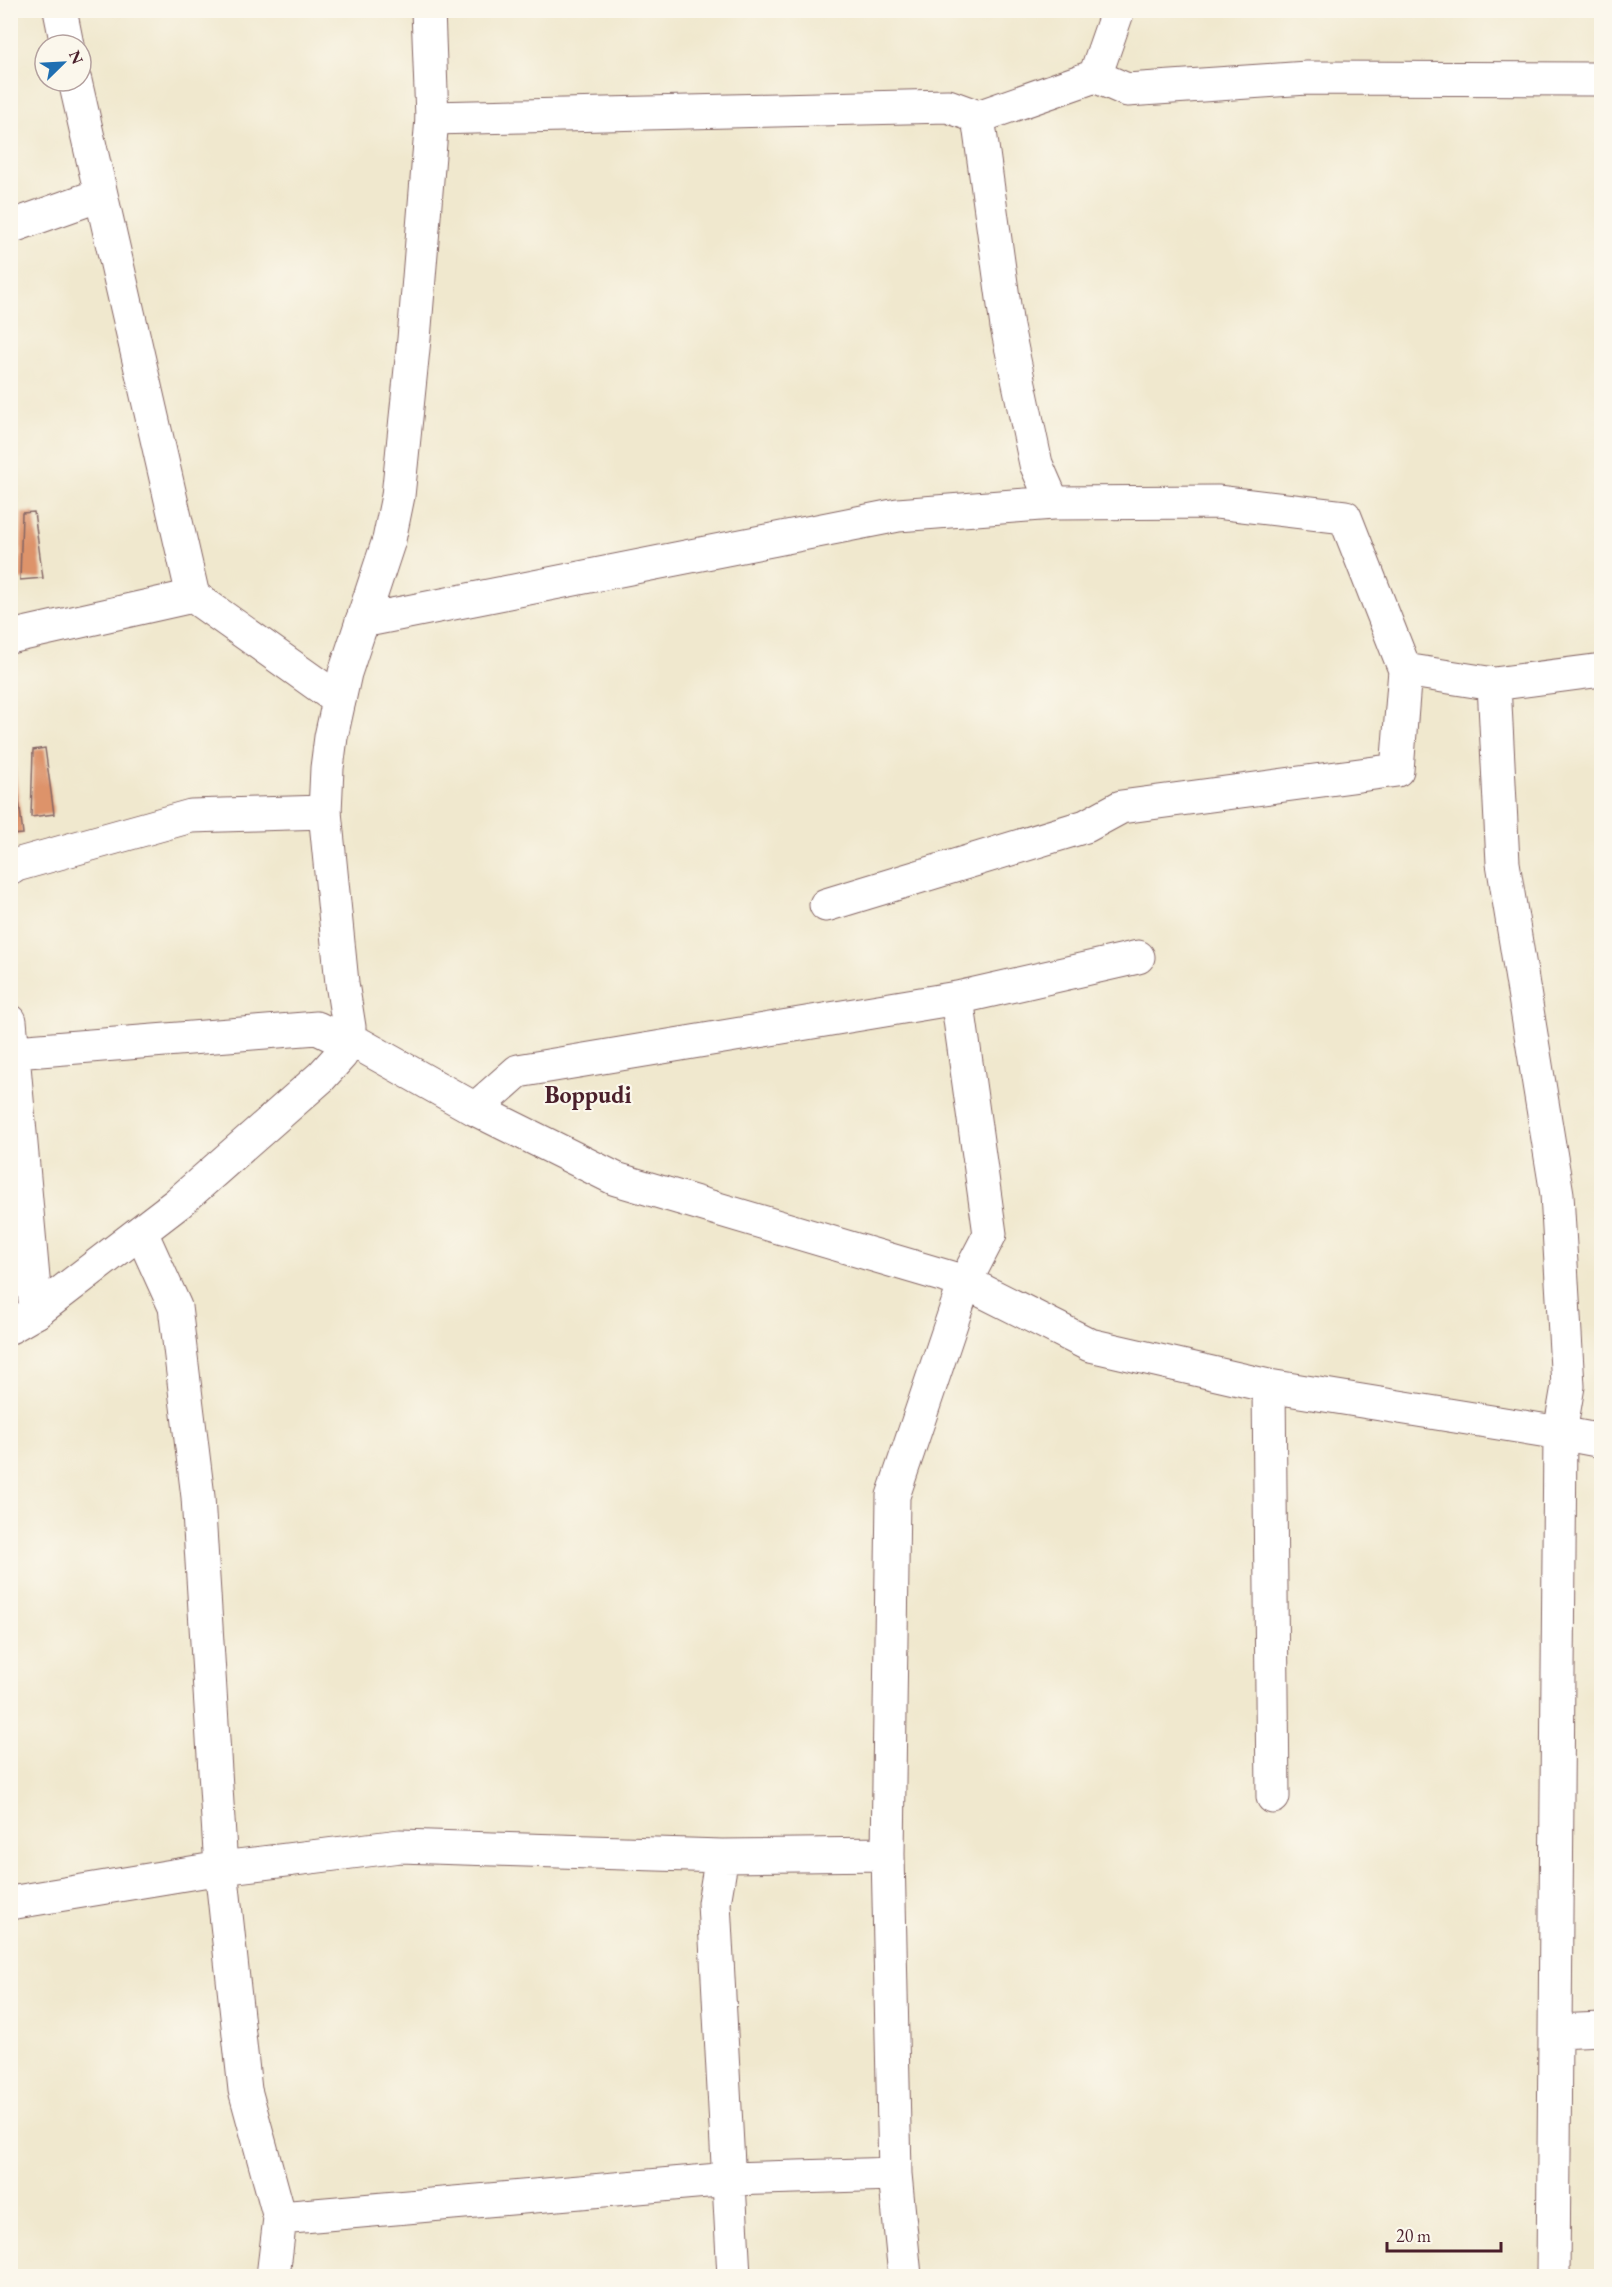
<svg xmlns="http://www.w3.org/2000/svg" width="1612" height="2287" font-family="'EB Garamond',serif">
	<style>
		.building { fill: #dd936a }
		.lines { fill: none; stroke-linecap: round; stroke-linejoin: round }
		.minor-casing { stroke: #846564; stroke-width: 35 }
		.secondary-casing { stroke: #846564; stroke-width: 35 }
		.minor { stroke: #fff; stroke-width: 33 }
		.secondary { stroke: #fff; stroke-width: 33 }
		.labels { text-anchor: middle; stroke-width: 4.5; stroke-linejoin: round; paint-order: stroke }
		.quarter-label { font-size: 24px; font-weight: bold; fill: #4a1f2b; stroke: #fbf7ec }
	</style>
	<rect width="100%" height="100%" fill="#fbf7ec"/>
	<filter id="ink" filterUnits="userSpaceOnUse"><feTurbulence type="fractalNoise" baseFrequency=".0167" numOctaves="2"/><feDisplacementMap in="SourceGraphic" scale="12" xChannelSelector="R" yChannelSelector="G"/><feConvolveMatrix kernelMatrix="1 2 1 2 8 2 1 2 1" color-interpolation-filters="sRGB"/></filter>
	<filter id="wash" filterUnits="userSpaceOnUse"><feTurbulence type="fractalNoise" baseFrequency=".008" numOctaves="4" result="noise"/><feDisplacementMap in="SourceGraphic" scale="24" xChannelSelector="R" yChannelSelector="G"/><feGaussianBlur stdDeviation="1.35" result="paint"/><feColorMatrix in="noise" values="0 0 0 0 0 0 0 0 0 0 0 0 0 0 0 0 0 1.4 0 .05"/><feComposite in="paint" operator="in"/></filter>
	<g filter="url(#wash)">
		<rect width="100%" height="100%" fill="#f0e8ce"/>
		<g id="blocks">
			<path class="building" d="M34 512 43 578 20 580 22 513Z
				M45 748 54 814 31 817 33 750Z
				M10 768H15L23 834 10 835Z"/>
		</g>
	</g>
	<g filter="url(#ink)">
		<use href="#blocks" fill-opacity="0" stroke="#846564" stroke-width="1.5"/>
		<g class="lines">
			<defs>
				<path id="minor" d="M60 10 67 45
					M1095 76 1118 10
					M75 81 193 596 339 700
					M978 117 1007 327 1036 464 1053 503
					M432 118 948 106 978 117 1095 76 1127 90 1307 78 1595 79
					M10 227 100 195
					M362 621 898 515 1053 503 1217 502 1345 517 1405 670 1397 770 1121 807 1086 826 826 905
					M10 637 193 596
					M1405 670 1494 684 1602 670
					M1494 684 1503 863 1557 1194 1568 1386 1560 1433 1553 2276
					M10 869 16 865 191 816 325 812
					M10 1021 36 1312
					M15 1052 317 1028 348 1043 361 1045 475 1109 616 1179 965 1282 1090 1345 1269 1386 1560 1433 1602 1441
					M475 1109 518 1071 957 998 1138 957
					M141 1232 175 1307 198 1497 221 1868 245 2090 280 2218 273 2276
					M1269 1386 1273 1797
					M722 1856 714 1903 734 2276
					M10 1903 221 1868 400 1846 722 1856 888 1854
					M1556 2031 1602 2029
					M280 2218 730 2179 895 2174
					M905 2276 895 2174 888 1854 893 1496 965 1282 990 1234 957 998"/>
				<path id="secondary" d="M10 1327 36 1312 178 1203 321 1077 341 1055 348 1043 349 1027 342 983 325 812 327 768 331 737 345 673 389 540 398 496 414 339 432 118 428 10"/>
			</defs>
			<use href="#minor" class="minor-casing"/>
			<use href="#secondary" class="secondary-casing"/>
			<use href="#minor" class="minor"/>
			<use href="#secondary" class="secondary"/>
		</g>
	</g>
	<g class="labels">
		<g class="quarter-label">
			<text x="588" y="1103">Boppudi</text>
		</g>
	</g>
	<rect width="1612" height="2287" fill="none" stroke="#fbf7ec" stroke-width="36"/>
	<g transform="translate(63 63) rotate(66)"><circle r="28" fill="#fbf7ec" stroke="#b4a19f" stroke-width="1.5"/>
	<path d="M0-4.5L10 22L0 15L-10 22Z" fill="#1f6fb2"/>
	<text y="-9" font-size="16" font-weight="bold" text-anchor="middle" fill="#4a1f2b">N</text>
	</g>
	<path d="M1387 2242v9h114v-9" fill="none" stroke="#4a1f2b" stroke-width="3"/>
	<text x="1396" y="2242" font-size="18" fill="#4a1f2b" stroke="#fbf7ec" stroke-width="4.5" paint-order="stroke">20 m</text>
</svg>
